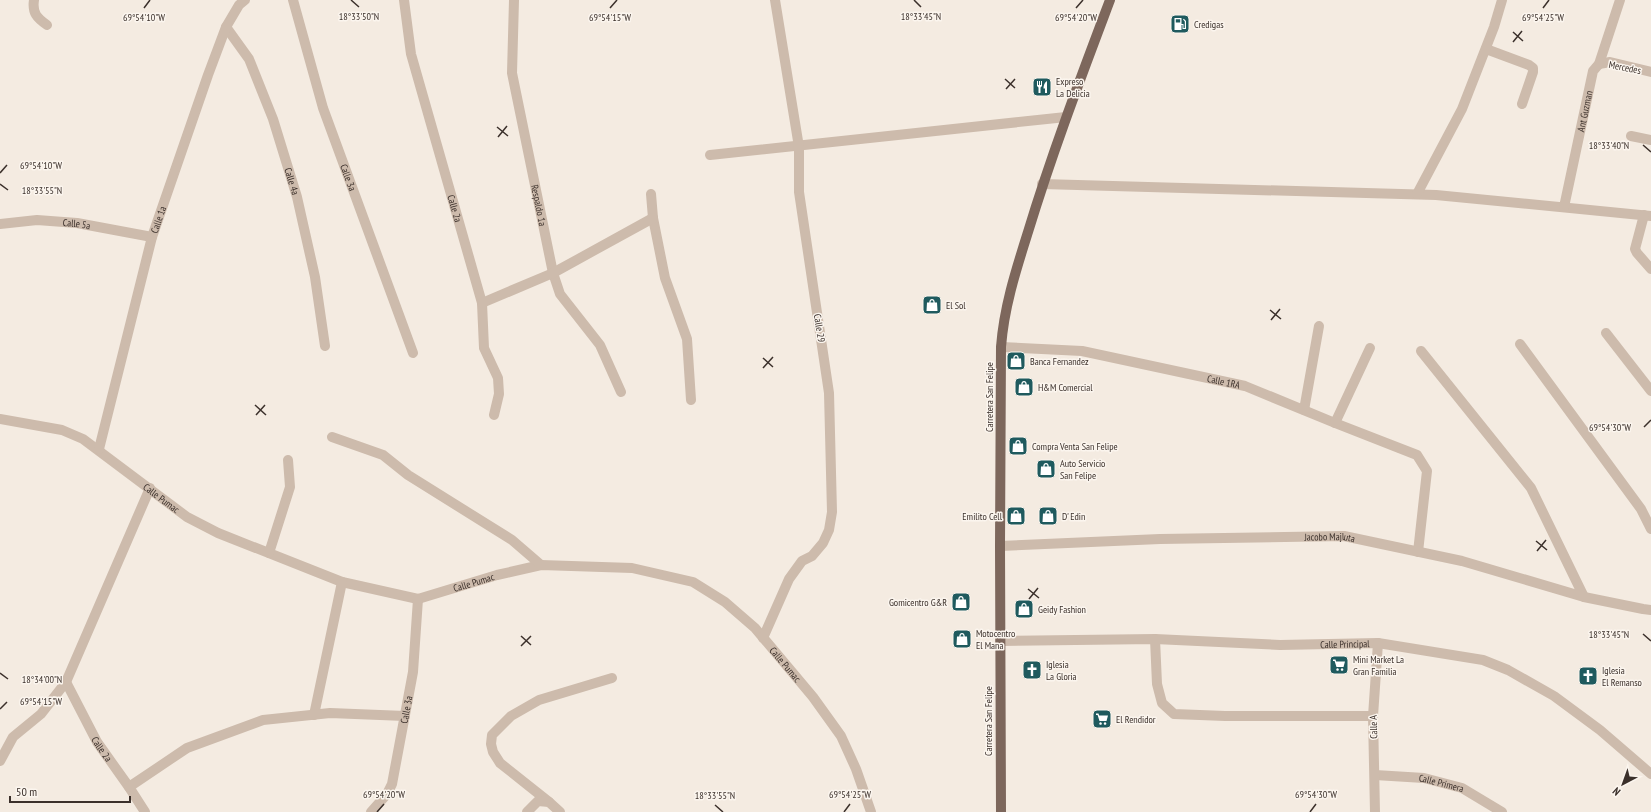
<svg xmlns="http://www.w3.org/2000/svg" width="1651" height="812" font-family="'PT Sans Narrow',sans-serif">
	<style>
		.lines { fill: none; stroke-linecap: round; stroke-linejoin: round }
		.minor { stroke: #cdbbac; stroke-width: 10 }
		.primary { stroke: #7d675c; stroke-width: 10 }
		.ticks { fill: none; stroke: #3b302b; stroke-width: 1.5 }
		.labels { text-anchor: middle; stroke-width: 3; stroke-linejoin: round; paint-order: stroke }
		.poi-label { font-size: 10px; fill: #3b302b; stroke: #fbf5ee; text-anchor: start }
		.street-label { font-size: 10px; fill: #3b302b; stroke: #fbf5ee }
		.ticks-label { font-size: 10px; text-anchor: middle; fill: #3b302b; stroke: #fbf5ee; stroke-width: 3; stroke-linejoin: round; paint-order: stroke }
	</style>
	<rect width="100%" height="100%" fill="#f4ebe1"/>
	<g class="lines">
		<g class="minor">
			<path d="M34 0C32 13 37 18 47 25"/>
			<path id="s1" d="M293 0 323 108 413 353"/>
			<path id="s2" d="M404 0 411 54 482 303 484 348 498 378 499 394 494 415"/>
			<path id="s3" d="M514 0 512 73 553 273 560 294 600 345 621 392"/>
			<path id="s4" d="M226 27 249 59 273 119 297 197 315 277 325 346"/>
			<path d="M1486 49 1529 65 1533 68V72L1522 104"/>
			<path d="M1599 64 1610 62 1651 72"/>
			<path d="M1631 136 1651 140"/>
			<path d="M710 155 1066 117"/>
			<path d="M1042 184 1436 195 1651 216"/>
			<path d="M651 194 653 218 665 278 687 339 691 400"/>
			<path d="M1417 194 1462 109 1494 27 1502 0"/>
			<path id="s5" d="M1564 207 1593 71 1599 64 1620 0"/>
			<path d="M1644 215 1635 249 1637 253 1651 269"/>
			<path id="s6" d="M0 224 37 220 77 223 152 237"/>
			<path d="M482 303 553 273 653 218"/>
			<path d="M1606 333 1651 391"/>
			<path d="M1520 344 1641 509 1651 529"/>
			<path id="s7" d="M1001 347 1082 351 1245 386 1335 423 1417 455 1427 471 1418 552"/>
			<path d="M1421 351 1531 488 1584 597"/>
			<path d="M1304 410 1319 326"/>
			<path id="s8" d="M0 419 62 430 83 439 187 517 218 533 342 582 418 599 497 575 541 565 632 568 693 582 725 602 755 628 813 697 841 736 856 769 871 812"/>
			<path d="M1335 423 1370 348"/>
			<path d="M332 437 383 455 408 475 512 540 541 565"/>
			<path id="s9" d="M99 449 152 237 208 75 226 27 239 5 245 0"/>
			<path id="s10" d="M1000 546 1160 539 1344 536 1462 561 1584 597 1643 609 1651 610"/>
			<path d="M269 553 290 487 288 460"/>
			<path d="M763 638 789 579 802 561 812 556 823 543 829 530 832 512 829 393 799 192V147L775 0"/>
			<path d="M1155 639 1157 684 1162 703 1174 714 1225 716H1373"/>
			<path id="s11" d="M1000 641 1155 639 1280 645 1378 643 1483 660 1508 670 1554 696 1600 730 1651 774"/>
			<path id="s12" d="M66 682 97 742 129 787 145 812"/>
			<path d="M314 715 342 582"/>
			<path d="M0 761 13 737 41 714 66 682 150 488"/>
			<path id="s13" d="M1375 775 1424 778 1462 788 1502 812"/>
			<path d="M129 787 187 748 263 720 330 713 405 716"/>
			<path d="M549 802 500 763 493 752 491 744 492 735 511 716 539 700 612 678"/>
			<path id="s14" d="M371 812 387 794 392 784 413 672 418 599"/>
			<path d="M527 812 538 801 549 802 560 812"/>
			<path d="M1375 812 1373 716 1378 643"/>
		</g>
		<path class="primary" d="M1001 812 1000 546 1001 347C1004 307 1016 270 1028 232 1052 153 1081 77 1110 0"/>
	</g>
	<path class="ticks" d="M351 0 359 7M914 0 921 7M144 8 150 0M610 8 617 0M1076 8 1083 0M1543 8 1549 0M1513 32 1523 41M1513 42 1522 31M1005 79 1015 88M1006 89 1015 79M497 127 508 136M498 137 507 126M1643 145 1651 152M0 173 7 165M0 184 8 190M1270 310 1281 319M1271 320 1280 309M763 358 773 367M763 368 773 357M255 405 266 415M256 415 265 405M1644 427 1651 420M1536 541 1547 550M1537 551 1546 540M1028 589 1039 598M1029 599 1038 588M1643 634 1651 641M521 636 531 645M521 646 531 636M0 673 8 679M0 709 7 702M715 805 723 812M377 812 384 804M844 812 850 804M1310 812 1316 804"/>
	<defs>
		<symbol id="fuel-square" viewBox="-11 -11 22 22"><rect x="-9" y="-9" width="18" height="18" rx="4" fill="#1f5a5e" stroke="#fbf5ee"/><path d="M-5.5-6h7V0h2V4h1.3V-2.5L3-4.5l.8-.8L6-3V5H2.5V1h-1V6h-7ZM-4.2-4.7v3.2H.2V-4.7Z" fill="#fff"/></symbol>
		<symbol id="restaurant-square" viewBox="-11 -11 22 22"><rect x="-9" y="-9" width="18" height="18" rx="4" fill="#1f5a5e" stroke="#fbf5ee"/><path d="M-5-6h1v4h1v-4h1v4h1v-4h1v5L-1.5 .5V6h-2V.5L-5-1ZM5-6V6H3V1.5H1.5Q1.5-4 5-6Z" fill="#fff"/></symbol>
		<symbol id="shop-square" viewBox="-11 -11 22 22"><rect x="-9" y="-9" width="18" height="18" rx="4" fill="#1f5a5e" stroke="#fbf5ee"/><path d="M-5-2.5h2.3a2.7 3.5 0 0 1 5.4 0H5L5.5 6h-11ZM-1.5-2.5h3a1.5 2.3 0 0 0-3 0Z" fill="#fff"/></symbol>
		<symbol id="supermarket-square" viewBox="-11 -11 22 22"><rect x="-9" y="-9" width="18" height="18" rx="4" fill="#1f5a5e" stroke="#fbf5ee"/><path d="M-6-5.5h2.5l.6 2H6L4.5 2H-2.5L-4.4-4H-6ZM-1.5 3.2a1.3 1.3 0 1 0 .1 0ZM3 3.2a1.3 1.3 0 1 0 .1 0Z" fill="#fff"/></symbol>
		<symbol id="church-square" viewBox="-11 -11 22 22"><rect x="-9" y="-9" width="18" height="18" rx="4" fill="#1f5a5e" stroke="#fbf5ee"/><path d="M-1.2-6h2.4v3.5h3.3v2.4h-3.3V6h-2.4V-.1h-3.3v-2.4h3.3Z" fill="#fff"/></symbol>
	</defs>
	<g fill-rule="evenodd">
		<use href="#fuel-square" x="1169" y="13" width="22" height="22"/>
		<use href="#restaurant-square" x="1031" y="76" width="22" height="22"/>
		<use href="#shop-square" x="921" y="294" width="22" height="22"/>
		<use href="#shop-square" x="1005" y="350" width="22" height="22"/>
		<use href="#shop-square" x="1013" y="376" width="22" height="22"/>
		<use href="#shop-square" x="1007" y="435" width="22" height="22"/>
		<use href="#shop-square" x="1035" y="458" width="22" height="22"/>
		<use href="#shop-square" x="1005" y="505" width="22" height="22"/>
		<use href="#shop-square" x="1037" y="505" width="22" height="22"/>
		<use href="#shop-square" x="950" y="591" width="22" height="22"/>
		<use href="#shop-square" x="1013" y="598" width="22" height="22"/>
		<use href="#shop-square" x="951" y="628" width="22" height="22"/>
		<use href="#supermarket-square" x="1328" y="654" width="22" height="22"/>
		<use href="#church-square" x="1021" y="659" width="22" height="22"/>
		<use href="#church-square" x="1577" y="665" width="22" height="22"/>
		<use href="#supermarket-square" x="1091" y="708" width="22" height="22"/>
	</g>
	<g class="labels">
		<g class="poi-label">
			<text x="1194" y="28">Credigas</text>
			<text x="1056" y="85">Expreso<tspan x="1056" dy="12">La Delicia</tspan></text>
			<text x="946" y="309">El Sol</text>
			<text x="1030" y="365">Banca Fernandez</text>
			<text x="1038" y="391">H&amp;M Comercial</text>
			<text x="1032" y="450">Compra Venta San Felipe</text>
			<text x="1060" y="467">Auto Servicio<tspan x="1060" dy="12">San Felipe</tspan></text>
			<text x="1002" y="520" text-anchor="end">Emilito Cell</text>
			<text x="1062" y="520">D' Edin</text>
			<text x="947" y="606" text-anchor="end">Gomicentro G&amp;R</text>
			<text x="1038" y="613">Geidy Fashion</text>
			<text x="976" y="637">Motocentro<tspan x="976" dy="12">El Mana</tspan></text>
			<text x="1353" y="663">Mini Market La<tspan x="1353" dy="12">Gran Familia</tspan></text>
			<text x="1046" y="668">Iglesia<tspan x="1046" dy="12">La Gloria</tspan></text>
			<text x="1602" y="674">Iglesia<tspan x="1602" dy="12">El Remanso</tspan></text>
			<text x="1116" y="723">El Rendidor</text>
		</g>
		<g class="street-label">
			<text transform="translate(1625 67) rotate(11)" y="4">Mercedes</text>
			<text dy="4" stroke="none"><textPath href="#s5" startOffset="98">Ant Guzman</textPath></text>
			<text dy="4" stroke="none"><textPath href="#s1" startOffset="186">Calle 3a</textPath></text>
			<text dy="4" stroke="none"><textPath href="#s4" startOffset="169">Calle 4a</textPath></text>
			<text dy="4" stroke="none"><textPath href="#s3" startOffset="208">Respaldo 1a</textPath></text>
			<text dy="4" stroke="none"><textPath href="#s2" startOffset="215">Calle 2a</textPath></text>
			<text dy="4" stroke="none"><textPath href="#s9" startOffset="237">Calle 1a</textPath></text>
			<text dy="4" stroke="none"><textPath href="#s6" startOffset="77">Calle 5a</textPath></text>
			<text transform="translate(820 328) rotate(81)" y="4">Calle 29</text>
			<text dy="4" stroke="none"><textPath href="#s7" startOffset="226">Calle 1RA</textPath></text>
			<text transform="translate(989 397) rotate(-90)" y="4">Carretera San Felipe</text>
			<text dy="4" stroke="none"><textPath href="#s8" startOffset="184">Calle Pumac</textPath></text>
			<text dy="4" stroke="none"><textPath href="#s10" startOffset="330">Jacobo Majluta</textPath></text>
			<text dy="4" stroke="none"><textPath href="#s8" startOffset="520">Calle Pumac</textPath></text>
			<text dy="4" stroke="none"><textPath href="#s11" startOffset="345">Calle Principal</textPath></text>
			<text dy="4" stroke="none"><textPath href="#s8" startOffset="868">Calle Pumac</textPath></text>
			<text dy="4" stroke="none"><textPath href="#s14" startOffset="111">Calle 3a</textPath></text>
			<text transform="translate(988 721) rotate(-90)" y="4">Carretera San Felipe</text>
			<text transform="translate(1373 727) rotate(-91)" y="4">Calle A</text>
			<text dy="4" stroke="none"><textPath href="#s12" startOffset="76">Calle 2a</textPath></text>
			<text dy="4" stroke="none"><textPath href="#s13" startOffset="67">Calle Primera</textPath></text>
		</g>
	</g>
	<g class="ticks-label">
		<text x="359" y="20">18°33'50"N</text>
		<text x="921" y="20">18°33'45"N</text>
		<text x="1076" y="21">69°54'20"W</text>
		<text x="144" y="21">69°54'10"W</text>
		<text x="610" y="21">69°54'15"W</text>
		<text x="1543" y="21">69°54'25"W</text>
		<text x="1609" y="149">18°33'40"N</text>
		<text x="41" y="169">69°54'10"W</text>
		<text x="42" y="194">18°33'55"N</text>
		<text x="1610" y="431">69°54'30"W</text>
		<text x="1609" y="638">18°33'45"N</text>
		<text x="42" y="683">18°34'00"N</text>
		<text x="41" y="705">69°54'15"W</text>
		<text x="384" y="798">69°54'20"W</text>
		<text x="850" y="798">69°54'25"W</text>
		<text x="1316" y="798">69°54'30"W</text>
		<text x="715" y="799">18°33'55"N</text>
	</g>
	<g transform="translate(1623 784) rotate(221)" stroke="#fbf5ee" stroke-width="3" paint-order="stroke">
	<path d="M0-3L7 15L0 10L-7 15Z" fill="#3b302b"/>
	<text y="-6" font-size="11" font-weight="bold" text-anchor="middle" fill="#3b302b">N</text>
	</g>
	<path d="M10 796v6h120v-6" fill="none" stroke="#3b302b" stroke-width="2"/>
	<text x="16" y="796" font-size="12" fill="#3b302b" stroke="#fbf5ee" stroke-width="3" paint-order="stroke">50 m</text>
</svg>
